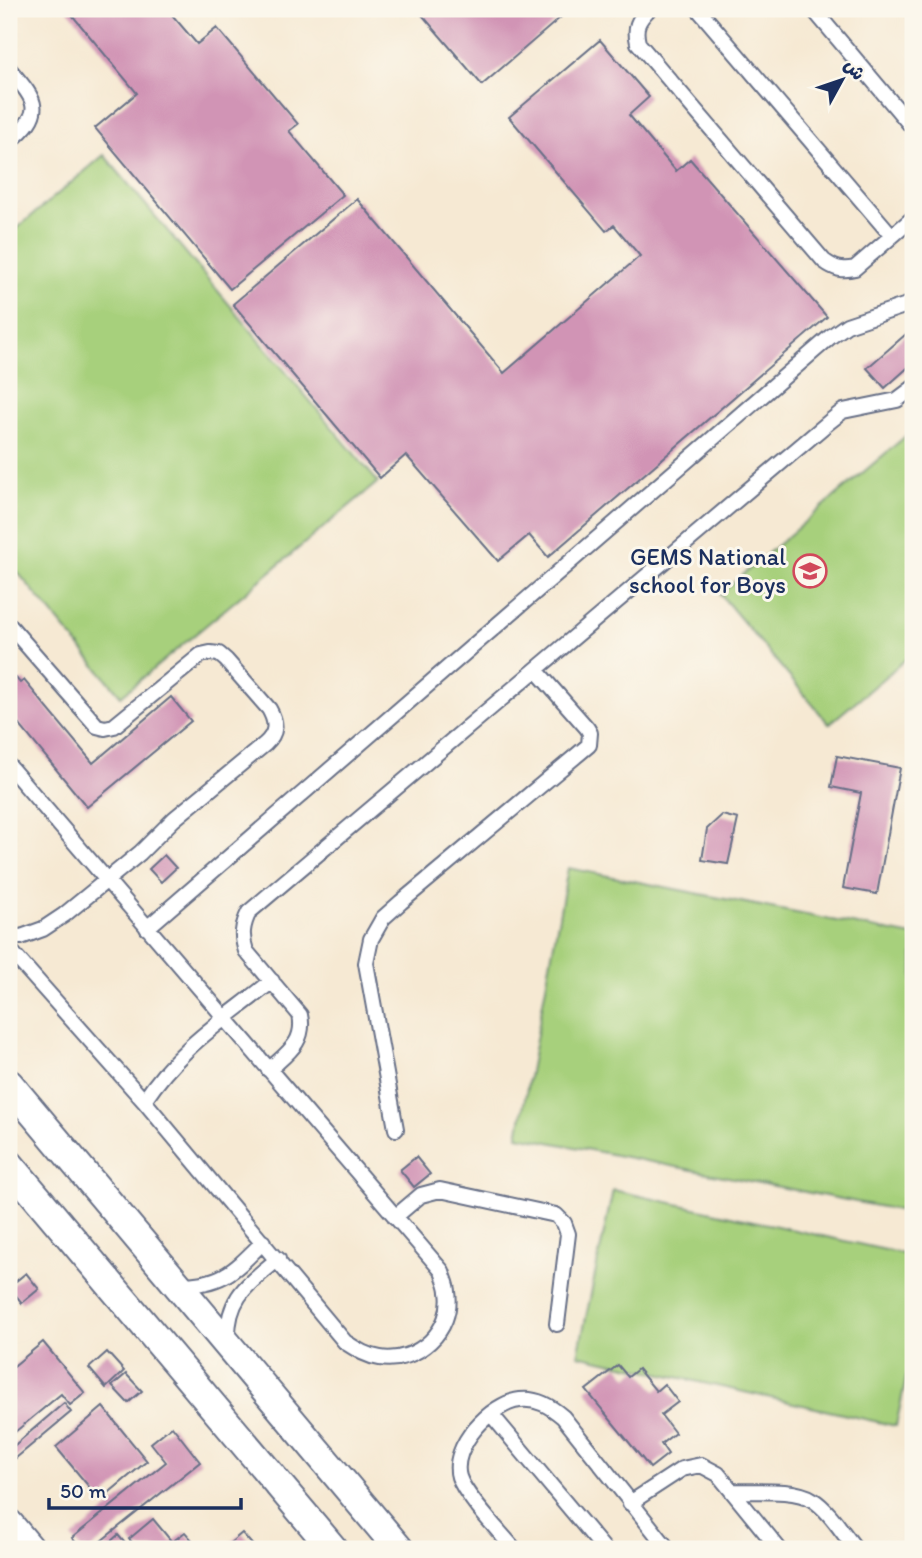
<svg xmlns="http://www.w3.org/2000/svg" width="922" height="1558" font-family="Itim,'Playpen Sans Arabic',sans-serif">
	<style>
		.pitch { fill: #a7d07b; stroke: #61806c; stroke-width: 2 }
		.building { fill: #d194b5 }
		.lines { fill: none; stroke-linecap: round; stroke-linejoin: round }
		.service-casing { stroke: #687087; stroke-width: 18 }
		.minor-casing { stroke: #687087; stroke-width: 32 }
		.service { stroke: #fff; stroke-width: 14 }
		.minor { stroke: #fff; stroke-width: 28 }
		.labels { text-anchor: middle; stroke-width: 6; stroke-linejoin: round; paint-order: stroke }
		.poi-label { font-size: 24px; fill: #1b2f5e; stroke: #fbf7ec; text-anchor: end }
	</style>
	<rect width="100%" height="100%" fill="#fbf7ec"/>
	<filter id="ink" filterUnits="userSpaceOnUse"><feTurbulence type="fractalNoise" baseFrequency=".0143" numOctaves="2"/><feDisplacementMap in="SourceGraphic" scale="14" xChannelSelector="R" yChannelSelector="G"/><feConvolveMatrix kernelMatrix="1 2 1 2 8 2 1 2 1" color-interpolation-filters="sRGB"/></filter>
	<filter id="wash" filterUnits="userSpaceOnUse"><feTurbulence type="fractalNoise" baseFrequency=".00686" numOctaves="4" result="noise"/><feDisplacementMap in="SourceGraphic" scale="28" xChannelSelector="R" yChannelSelector="G"/><feGaussianBlur stdDeviation="1.57" result="paint"/><feColorMatrix in="noise" values="0 0 0 0 0 0 0 0 0 0 0 0 0 0 0 0 0 1.4 0 .05"/><feComposite in="paint" operator="in"/></filter>
	<g filter="url(#wash)">
		<rect width="100%" height="100%" fill="#f6e9d3"/>
		<path class="pitch" d="M104 155 378 482 121 696 9 562V235Z
			M913 430V653L829 724 720 594Z
			M568 868 913 936V1213L518 1136Z
			M613 1190 913 1256V1345L896 1426 578 1355Z"/>
		<g id="blocks">
			<path class="building" d="M67 9H167L197 44 217 28 298 124 289 131 343 195 230 289 95 128 137 93Z
				M417 9H566L568 11 482 85Z
				M600 40 649 97 629 115 676 171 690 159 827 317 548 557 529 535 498 561 406 455 380 478 233 304 357 199 504 373 640 256 614 225 606 231 509 117Z
				M913 328V363L885 388 867 368Z
				M9 670 20 683 24 680 93 763 171 697 191 721 87 807 9 712Z
				M837 756 900 768 877 894 843 888 861 793 831 787Z
				M722 815 738 819 728 864 702 860 707 829Z
				M164 855 176 868 161 882 149 869Z
				M416 1157 430 1174 414 1187 400 1170Z
				M26 1273 39 1289 22 1303 9 1287Z
				M43 1342 85 1393 70 1405 61 1394 9 1437V1370Z
				M107 1352 124 1371 106 1388 89 1368Z
				M618 1365 628 1377 638 1369 656 1391 664 1384 678 1402 661 1415 675 1433 661 1444 668 1454 650 1468 586 1390Z
				M126 1374 142 1391 128 1403 112 1386Z
				M64 1403 71 1412 10 1463 9 1450Z
				M103 1407 147 1461 100 1500 56 1447Z
				M172 1426 200 1462 91 1549H81L72 1538 166 1462 151 1443Z
				M153 1519 172 1542 185 1532 200 1549H138L129 1539Z
				M242 1533 256 1549H223Z
				M118 1535 130 1549H102Z"/>
		</g>
	</g>
	<g filter="url(#ink)">
		<use href="#blocks" fill-opacity="0" stroke="#687087" stroke-width="2"/>
		<g class="lines">
			<defs>
				<path id="service" d="M649 9C638 20 634 27 638 43L824 261C835 269 842 271 855 268L913 218
					M698 9 892 236
					M813 9 913 128
					M9 69C37 102 46 111 9 142
					M9 625 97 726 105 728 114 726 201 655 210 653 219 654 226 660 269 709C277 723 277 733 265 744L174 819 140 853 64 915 43 929 21 937 9 936
					M9 766 442 1271C444 1278 448 1285 448 1292 454 1330 417 1364 380 1358 366 1356 356 1349 345 1342L144 1101 9 949
					M147 928 830 337 847 325 913 303
					M269 1070C287 1053 306 1042 300 1015L246 951C241 936 242 926 249 912L829 422 843 411 897 400 913 388
					M144 1101C180 1046 223 1021 272 981
					M396 1129 366 963 371 939 383 918 401 902 589 745 590 733 587 728 536 670
					M395 1217 421 1195 440 1190 556 1215 564 1223 568 1234 557 1324
					M178 1285C222 1285 233 1272 263 1242
					M228 1342C226 1298 247 1285 278 1259
					M491 1414 604 1549
					M732 1491C753 1492 795 1488 813 1500 830 1511 843 1534 856 1549
					M630 1503 682 1469 701 1465 718 1474 779 1549
					M514 1549C500 1532 465 1496 459 1477 450 1447 491 1403 520 1400 537 1398 550 1406 563 1417L668 1549"/>
				<path id="minor" d="M9 1084 399 1549
					M9 1164 333 1549
					M9 1524 30 1549"/>
			</defs>
			<use href="#service" class="service-casing"/>
			<use href="#minor" class="minor-casing"/>
			<use href="#service" class="service"/>
			<use href="#minor" class="minor"/>
		</g>
	</g>
	<defs>
		<symbol id="school-ring" viewBox="-11 -11 22 22"><circle r="9.5" fill="#fbf7ec" stroke="#d1495b" stroke-width="1.5"/><path d="M0-5L7-2L0 1L-7-2ZM-4 1L0 2.5L4 1V4Q0 6-4 4Z" fill="#d1495b"/></symbol>
	</defs>
	<g fill-rule="evenodd">
		<use href="#school-ring" x="791" y="552" width="38" height="38"/>
	</g>
	<g class="labels">
		<g class="poi-label">
			<text x="786" y="565">GEMS National<tspan x="786" dy="28">school for Boys</tspan></text>
		</g>
	</g>
	<rect width="922" height="1558" fill="none" stroke="#fbf7ec" stroke-width="35"/>
	<g transform="translate(842 80) rotate(50)" stroke="#fbf7ec" stroke-width="5" paint-order="stroke">
	<path d="M0-5L12 26L0 18L-12 26Z" fill="#1b2f5e"/>
	<text y="-10" font-size="19" font-weight="bold" text-anchor="middle" fill="#1b2f5e">ش</text>
	</g>
	<path d="M49 1498v10h192v-10" fill="none" stroke="#1b2f5e" stroke-width="3.5"/>
	<text x="60" y="1498" font-size="21" fill="#1b2f5e" stroke="#fbf7ec" stroke-width="5" paint-order="stroke">50 m</text>
</svg>
